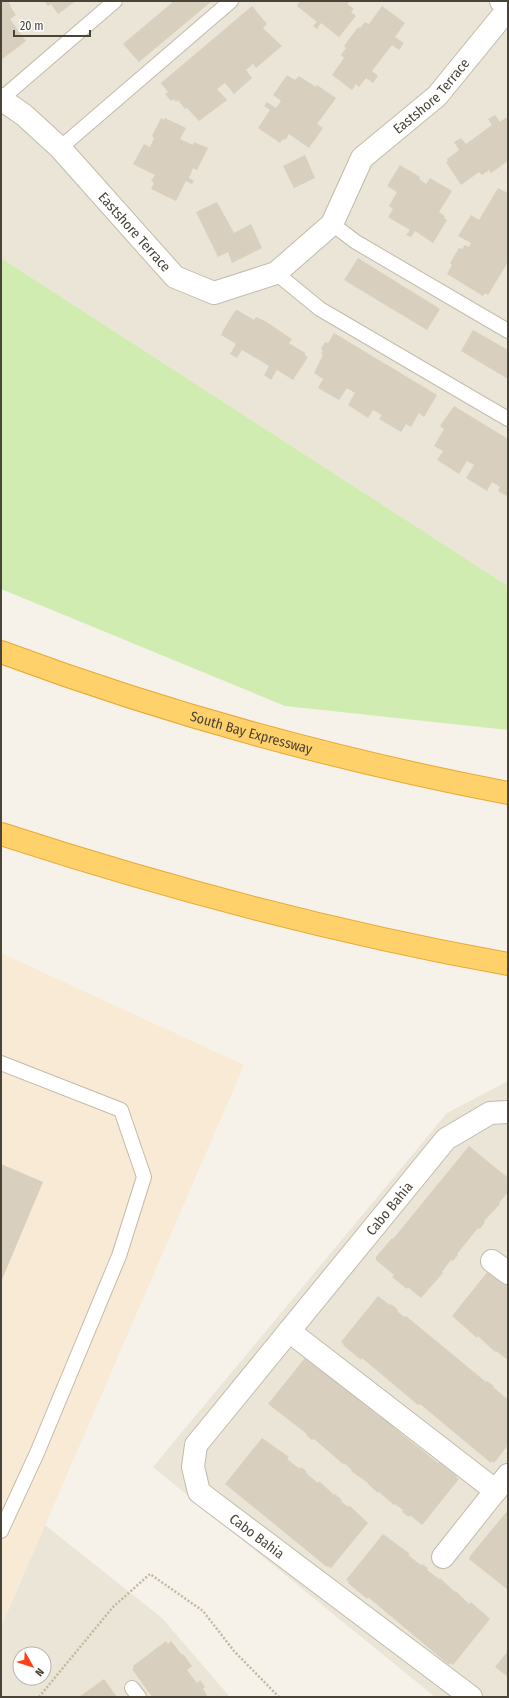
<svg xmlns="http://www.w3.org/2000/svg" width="509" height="1698" font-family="'Fira Sans Condensed',sans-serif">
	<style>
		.residential { fill: #eae5d7; fill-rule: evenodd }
		.commercial { fill: #f8ead4 }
		.green { fill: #d0ecb1 }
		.building { fill: #d8cfbe }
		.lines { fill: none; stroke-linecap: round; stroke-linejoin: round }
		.service-casing { stroke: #c2bbab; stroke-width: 16 }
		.minor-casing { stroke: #c2bbab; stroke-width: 24 }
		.tertiary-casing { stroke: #c2bbab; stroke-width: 24 }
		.motorway-casing { stroke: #e7a933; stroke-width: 24 }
		.path { stroke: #c5b79c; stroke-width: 2.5; stroke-dasharray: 2 2; stroke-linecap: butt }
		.service { stroke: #fff; stroke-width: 14 }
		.minor { stroke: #fff; stroke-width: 22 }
		.tertiary { stroke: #fff; stroke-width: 22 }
		.motorway { stroke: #ffd16b; stroke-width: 22 }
		.labels { text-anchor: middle; stroke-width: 4; stroke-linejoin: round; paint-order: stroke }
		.street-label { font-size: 14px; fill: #4a4337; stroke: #fff }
	</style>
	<rect width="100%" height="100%" fill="#f6f2ea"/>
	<path class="residential" d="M1 1H508V586L1 258Z
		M508 1081V1697H435L153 1467 447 1113Z
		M45 1525 162 1618 230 1697H1V1627ZM20 1654H44V1678H20Z"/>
	<path class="commercial" d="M1 953 244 1065 1 1627Z"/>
	<path class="green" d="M1 258 508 586V730L285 706 1 589Z"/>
	<path class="building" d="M1 1H8L11 6H10L16 15 10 19 26 41 1 60Z
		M44 1H76L58 14 51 4 48 6Z
		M174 1H212L139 62 123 44Z
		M300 1H350L347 4 354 9 351 12 356 16 339 37 321 23 317 29 313 26 317 22 297 6Z
		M252 6 267 24 263 28 282 46 256 68 253 64 246 70 252 78 234 94 225 83 217 89 227 100 199 121 187 108 185 109 178 100 176 102 174 99 171 101 165 94 168 92 161 83Z
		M382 6 405 23 395 37 404 43 399 50 392 45 372 71 378 76 373 83 366 78 359 87 356 84 352 90 332 75 344 58 341 55 346 48 344 46 358 27 360 28 365 22 369 24Z
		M287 75 295 80 299 76 316 87 317 85 336 98 317 124 323 128 309 148 289 134 285 140 283 139 280 143 258 128 270 110 264 106 267 102 276 108 281 101 273 95Z
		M495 115 500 122 508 116V161L491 173 489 170 482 175 479 172 461 185 446 162 448 161 447 159 459 150 454 142 461 138 466 144 492 125 488 119Z
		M161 118 164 120 165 118 186 128 180 139 193 145 194 142 208 148 197 170 193 168 189 178 194 181 192 184 186 181 176 201 151 189 154 183 151 181 155 175 133 164 144 144 150 147 154 138 152 136Z
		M305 155 315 178 294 188 283 166Z
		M400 165 420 177 419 179 426 184 430 178 452 191 439 212 445 216 444 218 447 220 433 243 415 231 411 237 406 235 410 230 388 217 393 209 389 206 397 192 387 186Z
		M498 188 508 193V262L488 295 485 293 483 296 447 274 452 265 450 263 459 248 462 249 465 245 469 247 471 243 458 236 471 215 479 220Z
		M217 202 234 233 251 224 262 248 232 263 228 252 218 257 196 212Z
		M358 258 440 309 427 330 344 280Z
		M237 310 254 320 256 317 265 321 292 339 289 343 305 353V355L308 357 293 380 277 370 271 380 264 375 269 366 242 350 237 358 230 354 236 344 221 335 223 332H222L235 311Z
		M473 330 508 350V379L461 351Z
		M334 333 437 395 424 417 419 413 411 427 406 424 401 432 379 419 382 415 373 410 368 418 348 405 355 393 347 388 339 400 318 388 323 379 314 373 323 355 321 354 323 351 321 349 325 342 328 343Z
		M454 406 508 439V497L498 491 500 487 492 482 487 491 466 478 474 465 467 461 459 474 437 460 443 451 434 446 444 429 440 426Z
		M469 1146 508 1178V1192L499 1203 500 1204 484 1221 485 1222 480 1229 478 1228 457 1254 458 1255 453 1261 451 1260 442 1272 443 1273 421 1298 408 1287 407 1289 392 1277 394 1275 376 1260V1257L392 1238 393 1239Z
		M1 1164 43 1182 1 1282Z
		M489 1270H491L508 1284V1360L496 1351 495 1352 478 1336 477 1338 452 1316Z
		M378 1296 390 1305 391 1304 398 1310 397 1311 404 1317 406 1316 486 1382 487 1381 494 1386 493 1387 506 1398 508 1396V1445L494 1463 492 1461 491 1463 420 1404 418 1405 362 1358 361 1360 343 1345 344 1344 341 1342Z
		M305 1358 308 1360 309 1358 380 1417 381 1416 394 1426 393 1427 438 1463 439 1462 457 1476 456 1477 459 1479 422 1525 410 1515 409 1517 402 1512 403 1510 395 1504 394 1505 379 1492 378 1493 368 1484V1483L351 1471 352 1470 344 1463 343 1464 314 1439 312 1440 306 1435 307 1434 268 1404Z
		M262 1438 289 1457 287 1459 300 1469 301 1467 307 1472 306 1473 318 1483 319 1481 334 1495 335 1494 342 1500 341 1501 348 1507 350 1506 368 1523 331 1568 328 1566 327 1567 225 1484Z
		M508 1510V1590L469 1559 470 1556Z
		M383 1534 410 1554 408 1555 421 1565 422 1564 428 1568 427 1570 439 1579 440 1578 455 1592 456 1591 469 1604 471 1602 490 1619 453 1665 450 1663 449 1665 368 1597 367 1599 348 1583 349 1582 346 1580Z
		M166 1641 168 1644 171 1641 182 1655 183 1654 192 1666 187 1670 197 1683 200 1680 205 1687 203 1689 208 1697H152L132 1669 134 1668 133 1666Z
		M508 1651V1677L495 1667Z
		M104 1679 117 1697H79Z"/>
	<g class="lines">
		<defs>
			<path id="service" d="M1 99 115 1
				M60 148 231 1
				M332 224 356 242 508 331
				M276 273 320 309 508 419
				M1 1063 121 1110 144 1177 119 1256 37 1453 1 1531
				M132 1688 139 1697"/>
			<g id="minor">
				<path id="s1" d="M1 99 24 115 60 148 175 277 214 293 276 273 332 224 362 158 437 96 508 9"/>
				<path d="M492 1261 508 1273"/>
				<path d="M289 1331 496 1491"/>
				<path d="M443 1557 508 1475"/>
				<path id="s2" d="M471 1697 199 1492 193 1467 196 1445 446 1139 490 1113 508 1112"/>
			</g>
			<path id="tertiary" d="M501 1 508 7"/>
			<g id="motorway">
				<path id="s3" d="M1 652C165 713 336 760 508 793"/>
				<path d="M1 834C167 888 336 933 508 964"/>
			</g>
		</defs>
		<use href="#service" class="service-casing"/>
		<use href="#minor" class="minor-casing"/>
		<use href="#tertiary" class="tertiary-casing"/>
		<use href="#motorway" class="motorway-casing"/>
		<path class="path" d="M39 1697 113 1607 150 1574 203 1611 234 1651 279 1697"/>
		<use href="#service" class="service"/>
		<use href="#minor" class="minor"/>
		<use href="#tertiary" class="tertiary"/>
		<use href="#motorway" class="motorway"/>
	</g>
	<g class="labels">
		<g class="street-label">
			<text dy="5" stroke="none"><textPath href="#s1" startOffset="597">Eastshore Terrace</textPath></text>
			<text dy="5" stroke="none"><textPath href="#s1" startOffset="189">Eastshore Terrace</textPath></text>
			<text dy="5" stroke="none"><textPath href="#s3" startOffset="263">South Bay Expressway</textPath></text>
			<text dy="5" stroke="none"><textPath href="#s2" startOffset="694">Cabo Bahia</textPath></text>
			<text transform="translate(257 1536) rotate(37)" y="5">Cabo Bahia</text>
		</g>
	</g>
	<rect width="509" height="1698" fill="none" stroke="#4a4337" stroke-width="4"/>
	<g transform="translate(32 1666) rotate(129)"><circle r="19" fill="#ffffff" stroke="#b7b4af"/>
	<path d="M0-3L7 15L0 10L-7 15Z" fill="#ff4017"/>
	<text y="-6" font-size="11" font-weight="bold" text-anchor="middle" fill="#4a4337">N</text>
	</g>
	<path d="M14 30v6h76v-6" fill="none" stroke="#4a4337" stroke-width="2"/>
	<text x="20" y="30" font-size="12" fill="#4a4337" stroke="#ffffff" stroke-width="3" paint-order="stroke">20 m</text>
</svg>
